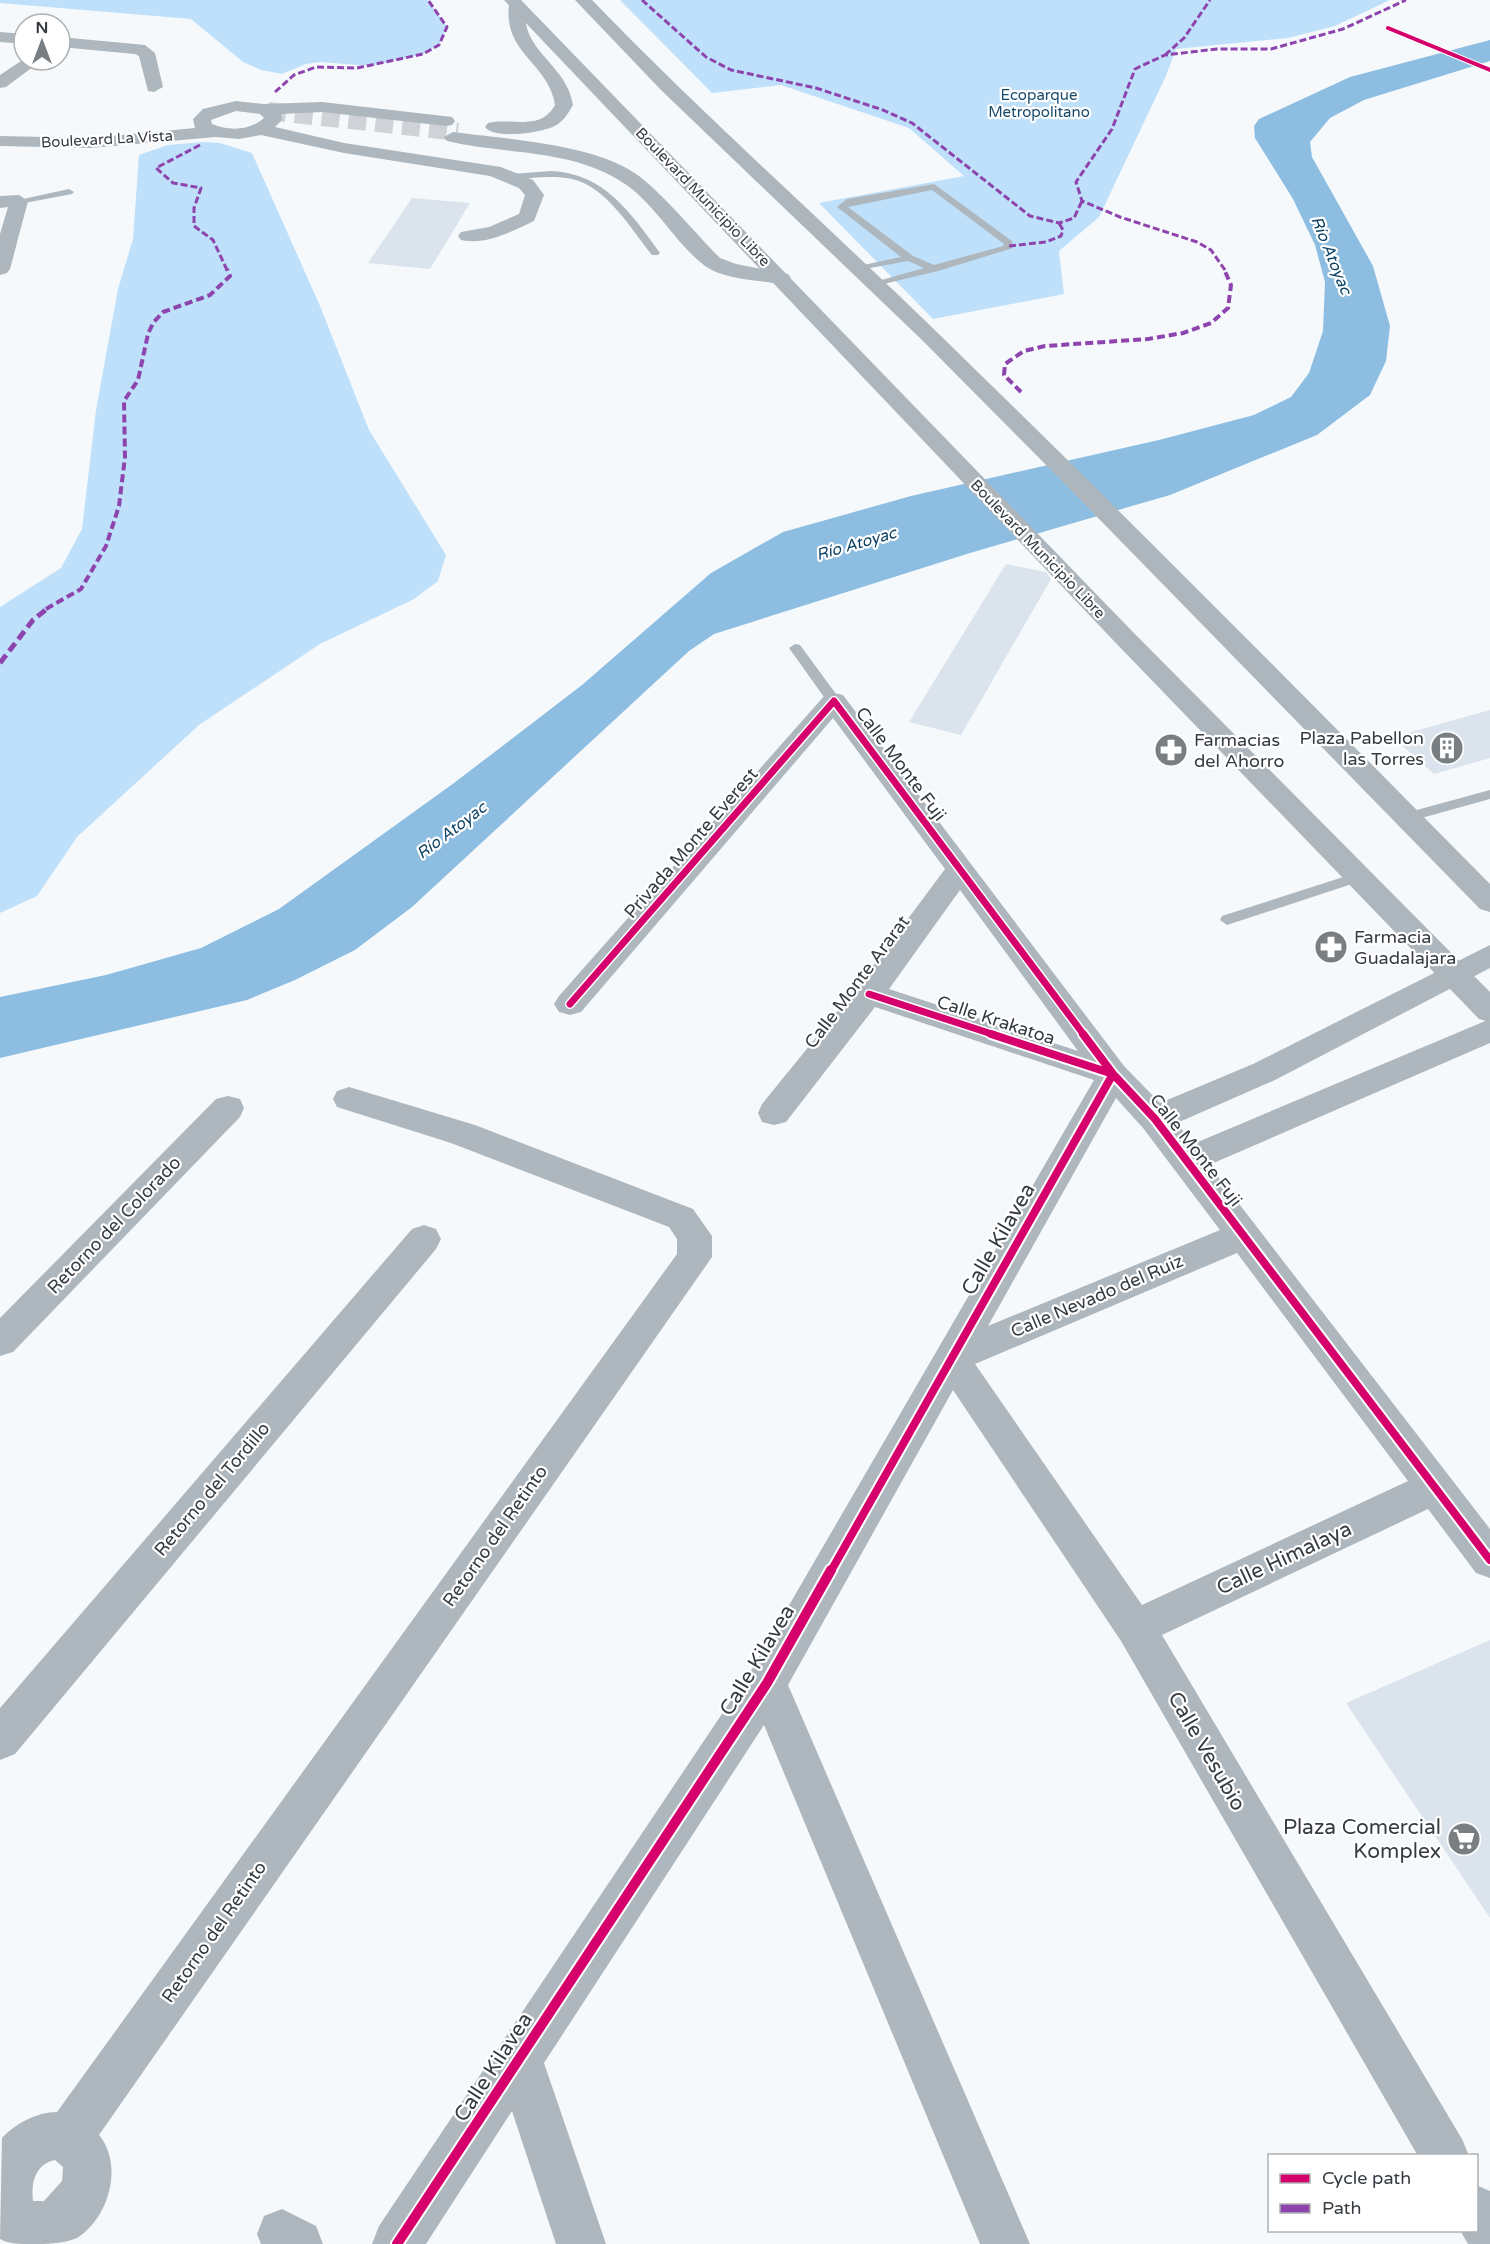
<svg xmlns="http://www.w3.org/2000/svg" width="1490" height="2244" font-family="'Varela Round',sans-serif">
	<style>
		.green { fill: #bee0fa }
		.water { fill: #8dbee2 }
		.building { fill: #dbe4ec }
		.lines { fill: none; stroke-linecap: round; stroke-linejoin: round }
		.street-tunnel { stroke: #cfd3d7; stroke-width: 18; stroke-dasharray: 18 9; stroke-linecap: butt }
		.lane { fill: #aeb7bd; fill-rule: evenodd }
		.street { fill: #aeb7bd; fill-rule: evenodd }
		.secondary { fill: #adb6bc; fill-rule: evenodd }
		.quiet-far2 { stroke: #8e44ad; stroke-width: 3; stroke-dasharray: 7 3; stroke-linecap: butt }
		.quiet-far1 { stroke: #8e44ad; stroke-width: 4; stroke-dasharray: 8 4; stroke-linecap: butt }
		.quiet { stroke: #8e44ad; stroke-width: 5; stroke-dasharray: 10 5; stroke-linecap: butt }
		.cycleway-far3-casing { stroke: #fff; stroke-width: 6 }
		.cycleway-far2-casing { stroke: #fff; stroke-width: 10 }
		.cycleway-far1-casing { stroke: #fff; stroke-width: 12 }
		.cycleway-casing { stroke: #fff; stroke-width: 14 }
		.cycleway-far3 { stroke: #d6006c; stroke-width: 4 }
		.cycleway-far2 { stroke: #d6006c; stroke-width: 7 }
		.cycleway-far1 { stroke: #d6006c; stroke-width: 8 }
		.cycleway { stroke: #d6006c; stroke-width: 10 }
		.labels { text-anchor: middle; stroke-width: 4.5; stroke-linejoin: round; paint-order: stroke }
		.far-park-label { font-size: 15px; fill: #174a6d; stroke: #fff }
		.far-street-label { font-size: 15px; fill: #353b41; stroke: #fff }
		.far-water-label { font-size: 16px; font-style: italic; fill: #0f4365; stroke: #fff }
		.poi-label { font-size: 18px; fill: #353b41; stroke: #fff; text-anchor: start }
		.street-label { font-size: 18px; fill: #353b41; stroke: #fff }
		.near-street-label { font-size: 21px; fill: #353b41; stroke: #fff }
		.near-poi-label { font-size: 21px; fill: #353b41; stroke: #fff; text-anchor: end }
	</style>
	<rect width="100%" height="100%" fill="#f5f9fc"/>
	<path class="green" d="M0 0H428L447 27 439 45 423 54 370 66 321 62 306 64 282 74 261 70 243 62 191 19 0 3Z
		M620 0H1390L1335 26 1288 38 1176 49 1165 78 1099 217 1059 251 1064 294 933 319 819 203 964 176 909 128 781 85 712 93Z
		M204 142 220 143 252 153 320 306 369 430 446 555 438 581 414 599 320 644 199 725 77 837 37 896 0 913V607L61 568 82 529 96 410 118 289 133 239 139 155 168 145Z"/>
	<path class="water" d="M1490 40V61L1364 100 1330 118 1310 142 1312 157 1373 266 1390 326 1386 361 1370 395 1317 435 1170 495 970 553 714 634 689 651 412 907 355 950 295 980 247 1000 0 1058V997L106 975 201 948 279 909 454 783 582 685 711 573 783 532 911 496 1159 440 1254 415 1291 397 1309 373 1323 331 1325 282 1315 245 1293 199 1255 138 1254 126 1259 119 1350 77Z"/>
	<path class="building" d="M412 198 470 203 430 269 368 263Z
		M1006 564 1046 572 1051 579 961 735 909 722Z
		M1490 710V758L1434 774 1393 737Z
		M1490 1640V1918L1346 1703Z"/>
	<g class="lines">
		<path class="street-tunnel" d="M268 111 458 132"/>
		<path class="lane" d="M551 171C604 173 631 213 660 253L658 255H652C631 229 606 186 572 179 552 175 531 178 511 180L506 177 511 174Z
			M934 184 1012 241 1013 248 938 271 871 287V283L924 268 908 261 854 271V267L901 257 837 207 847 199ZM932 190 1004 244 1003 246 934 265 913 256 848 207Z
			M69 189 74 192 72 194 19 204 14 201Z
			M795 644 800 645 839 698V704H829L789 648Z
			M1490 790V799L1407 822 1400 817 1402 814Z
			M1359 872 1364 874 1366 877 1364 880 1227 925 1220 920 1222 916Z"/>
		<path class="street" d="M517 0 525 5C520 53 566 62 573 105 569 112 565 119 558 124 546 133 494 140 485 127L488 123C512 117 540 132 555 105 549 63 503 54 509 5Z
			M0 32 24 34V44L0 42Z
			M60 37 145 45 155 53 163 87 154 92 148 91 139 56 135 54 60 47Z
			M24 59 42 60 6 87 0 88V75Z
			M236 101 264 104 322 102 452 117 455 121 452 125 446 126 322 112 281 114 282 120 275 127 344 143 501 167 533 180 544 195 534 221C512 231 486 246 461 240L458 236 461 232 489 227 519 214 525 195 519 188 490 176 344 153 261 135 239 139 216 137 90 148 0 146V136L90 138 195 128 193 119 203 109ZM236 111 260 114 264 118C249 131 229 131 212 124L211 120Z
			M453 132C505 139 597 144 639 176 666 197 695 233 720 258L736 264 788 274 791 278 788 282 781 284C758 280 725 280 705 266 675 243 656 205 625 184 573 148 505 155 447 141L444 137Z
			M19 195 28 201 10 269 7 273 0 275V234L8 207 0 208V196Z
			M834 693 843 695 1124 1066 1160 1103 1253 1064 1490 945V968L1275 1080 1177 1123 1193 1144 1490 1019V1043L1209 1165 1490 1529V1578L1476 1573 1428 1509 1162 1635 1462 2139 1469 2156H1418L1121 1641 953 1390 788 1685 1030 2244H980L764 1725 544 2063 606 2244H556L512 2111 426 2244H372L379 2226 752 1669 1094 1080 875 1007 786 1122 774 1125 762 1122 758 1113 762 1104 858 986 945 869 833 718 581 1012 570 1015 559 1012 554 1004 559 996 825 695ZM960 890 1078 1051 889 989ZM1116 1098 1143 1128 1220 1230 988 1326ZM1237 1253 1408 1481 1142 1605 975 1364Z
			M349 1087 475 1125 693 1209 712 1236V1257L99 2135C124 2165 109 2218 77 2238 63 2244 46 2244 31 2244 20 2244 9 2244 0 2239L2 2138C15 2124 37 2112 57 2112L677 1254V1239L669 1227 451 1143 337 1107 333 1099 337 1091ZM55 2160 63 2167 62 2181 44 2201H33C31 2183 35 2164 55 2160Z
			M228 1096 240 1099 244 1108 240 1117 13 1352 0 1356V1318L216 1099Z
			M424 1225 436 1229 441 1239 436 1249 15 1754 0 1760V1708L412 1229Z
			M1476 2185 1490 2191V2244H1468L1460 2230H1476Z
			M282 2209 316 2226 323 2244H261L257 2234 264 2216Z"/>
		<path class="secondary" d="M504 0H521L1130 629 1490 992V1022L1479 1019 1112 639Z
			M575 0H592C705 117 827 225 943 338 1128 518 1309 701 1490 884V912L1480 909 1062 481 922 340 661 90Z"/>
		<path class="quiet-far2" d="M642 0 706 57 731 70 816 88 883 110 912 123 1030 216 1059 223 1074 218 1082 201
			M1165 55 1184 38 1210 0
			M275 92 294 75 316 67 357 68 423 54 439 45 447 27 428 0
			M200 145 156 168 173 183 201 188 194 208V226L213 240 227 270
			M1009 246 1046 242 1061 236 1063 230 1059 223
			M1225 270 1211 250 1197 242 1120 217 1082 201 1076 182 1112 129 1135 69 1165 55 1217 49H1271L1343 29 1406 0"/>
		<path class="quiet-far1" d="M1021 392 1004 375 1005 364 1024 351 1045 346 1148 339 1183 333 1211 323 1228 308 1231 285 1224 269
			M46 609 81 589 106 546 119 506 125 457 124 401 138 380 148 334 153 323 163 312 210 295 230 276 227 269"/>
		<path class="quiet" d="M0 663 33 620 48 608"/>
		<defs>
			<path id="cycleway-far3" d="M1388 28 1490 70"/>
			<path id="cycleway-far2" d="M869 994 995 1035
				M570 1004 834 701 1084 1035"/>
			<path id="cycleway-far1" d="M1083 1034 1113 1074 1155 1119 1490 1560
				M831 1571 1113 1074 991 1034"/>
			<path id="cycleway" d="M397 2244 767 1683 831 1570"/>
		</defs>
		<use href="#cycleway-far3" class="cycleway-far3-casing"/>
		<use href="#cycleway-far2" class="cycleway-far2-casing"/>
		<use href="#cycleway-far1" class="cycleway-far1-casing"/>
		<use href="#cycleway" class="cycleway-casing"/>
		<use href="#cycleway-far3" class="cycleway-far3"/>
		<use href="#cycleway-far2" class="cycleway-far2"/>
		<use href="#cycleway-far1" class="cycleway-far1"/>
		<use href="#cycleway" class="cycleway"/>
	</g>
	<defs>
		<symbol id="building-disc" viewBox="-11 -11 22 22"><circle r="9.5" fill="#787e82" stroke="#fff"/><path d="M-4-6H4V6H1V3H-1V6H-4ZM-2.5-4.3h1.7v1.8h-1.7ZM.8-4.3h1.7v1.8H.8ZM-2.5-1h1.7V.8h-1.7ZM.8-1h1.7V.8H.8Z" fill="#fff"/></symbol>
		<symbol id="pharmacy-disc" viewBox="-11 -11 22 22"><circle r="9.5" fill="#787e82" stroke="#fff"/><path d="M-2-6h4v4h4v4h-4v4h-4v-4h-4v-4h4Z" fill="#fff"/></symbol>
		<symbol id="supermarket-disc" viewBox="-11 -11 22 22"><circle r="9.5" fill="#787e82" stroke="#fff"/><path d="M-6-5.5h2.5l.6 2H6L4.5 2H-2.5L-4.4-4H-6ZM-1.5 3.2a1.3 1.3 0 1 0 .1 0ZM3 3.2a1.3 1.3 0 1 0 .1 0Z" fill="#fff"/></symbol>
	</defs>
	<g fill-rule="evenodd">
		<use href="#building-disc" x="1428" y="729" width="38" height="38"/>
		<use href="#pharmacy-disc" x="1152" y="731" width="38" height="38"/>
		<use href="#pharmacy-disc" x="1312" y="928" width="38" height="38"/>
		<use href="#supermarket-disc" x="1445" y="1820" width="38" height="38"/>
	</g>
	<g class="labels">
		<g class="far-park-label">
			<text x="1039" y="100">Ecoparque<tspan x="1039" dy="17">Metropolitano</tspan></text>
		</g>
		<g class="far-street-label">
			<text transform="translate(107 139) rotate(-3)" y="5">Boulevard La Vista</text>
			<text transform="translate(703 197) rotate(46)" y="5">Boulevard Municipio Libre</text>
			<text transform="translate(1038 549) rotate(46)" y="5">Boulevard Municipio Libre</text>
		</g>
		<g class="far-water-label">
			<text transform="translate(1332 255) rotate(68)" y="6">Río Atoyac</text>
			<text transform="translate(856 543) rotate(-16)" y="6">Río Atoyac</text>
			<text transform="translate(451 830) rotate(-37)" y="6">Río Atoyac</text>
		</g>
		<g class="poi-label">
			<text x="1424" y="744" text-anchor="end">Plaza Pabellon<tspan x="1424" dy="21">las Torres</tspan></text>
			<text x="1194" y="746">Farmacias<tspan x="1194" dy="21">del Ahorro</tspan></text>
			<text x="1354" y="943">Farmacia<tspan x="1354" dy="21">Guadalajara</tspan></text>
		</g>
		<g class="street-label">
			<text transform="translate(901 764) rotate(53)" y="6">Calle Monte Fuji</text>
			<text transform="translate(691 843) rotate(-49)" y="6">Privada Monte Everest</text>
			<text transform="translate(857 982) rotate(-53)" y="6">Calle Monte Ararat</text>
			<text transform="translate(996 1020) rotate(18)" y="6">Calle Krakatoa</text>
			<text transform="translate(1196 1150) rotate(52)" y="6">Calle Monte Fuji</text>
			<text transform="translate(114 1225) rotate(-46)" y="6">Retorno del Colorado</text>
			<text transform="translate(1097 1296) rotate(-23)" y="6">Calle Nevado del Ruiz</text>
			<text transform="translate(212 1489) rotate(-50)" y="6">Retorno del Tordillo</text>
			<text transform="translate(495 1536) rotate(-55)" y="6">Retorno del Retinto</text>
			<text transform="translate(214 1932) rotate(-55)" y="6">Retorno del Retinto</text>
		</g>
		<g class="near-street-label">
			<text transform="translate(998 1239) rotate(-60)" y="7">Calle Kilavea</text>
			<text transform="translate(1284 1558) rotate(-25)" y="7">Calle Himalaya</text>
			<text transform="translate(757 1660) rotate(-59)" y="7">Calle Kilavea</text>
			<text transform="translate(1207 1751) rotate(60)" y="7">Calle Vesubio</text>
			<text transform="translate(493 2067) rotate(-57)" y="7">Calle Kilavea</text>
		</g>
		<g class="near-poi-label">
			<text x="1441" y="1834">Plaza Comercial<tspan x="1441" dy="24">Komplex</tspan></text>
		</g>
	</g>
	<rect x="1268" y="2154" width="210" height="78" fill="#ffffff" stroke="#aeb1b3" stroke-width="1.5"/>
	<rect x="1280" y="2174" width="30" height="9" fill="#d6006c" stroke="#aeb1b3" stroke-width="1.5"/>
	<text x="1322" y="2184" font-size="18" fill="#353b41">Cycle path</text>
	<rect x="1280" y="2204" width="30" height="9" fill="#8e44ad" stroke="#aeb1b3" stroke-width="1.5"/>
	<text x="1322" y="2214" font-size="18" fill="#353b41">Path</text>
	<g transform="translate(42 42)"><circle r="28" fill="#ffffff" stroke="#aeb1b3" stroke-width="1.5"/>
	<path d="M0-4.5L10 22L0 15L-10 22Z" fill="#787e82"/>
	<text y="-9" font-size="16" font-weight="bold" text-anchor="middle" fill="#353b41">N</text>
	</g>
</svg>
